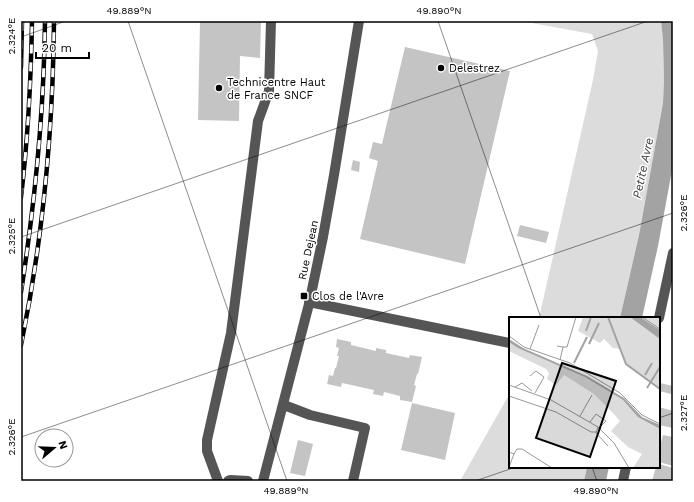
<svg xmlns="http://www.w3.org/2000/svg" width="694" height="502" font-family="'Work Sans',sans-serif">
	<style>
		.green { fill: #dcdcdc }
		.water { fill: #a3a3a3 }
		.building { fill: #c4c4c4 }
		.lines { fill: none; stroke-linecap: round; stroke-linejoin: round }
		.minor { stroke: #555; stroke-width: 10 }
		.rail-casing { stroke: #000; stroke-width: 4.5 }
		.rail { stroke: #fff; stroke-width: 3; stroke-dasharray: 9; stroke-linecap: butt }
		.ticks { fill: none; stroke: #000; stroke-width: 1; stroke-opacity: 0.45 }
		.poi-dot { fill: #000; stroke: #fff; stroke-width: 1.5 }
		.labels { text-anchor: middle; stroke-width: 3; stroke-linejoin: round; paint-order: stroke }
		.poi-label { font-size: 11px; fill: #000; stroke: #fff; text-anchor: start }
		.street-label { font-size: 11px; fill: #000; stroke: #fff }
		.water-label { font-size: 12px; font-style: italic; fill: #444; stroke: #fff }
		.inset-river { fill: none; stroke: #a3a3a3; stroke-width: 2 }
		.inset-road { fill: none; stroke: #999; stroke-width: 1 }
		.view { fill: #000; fill-opacity: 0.15; stroke: #000; stroke-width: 2 }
		.inset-edge { fill: none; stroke: #000; stroke-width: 2 }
		.neatline { fill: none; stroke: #000; stroke-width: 1.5 }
		.ticks-label { font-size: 10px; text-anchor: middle; fill: #000 }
	</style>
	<rect width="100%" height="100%" fill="#fff"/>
	<path class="green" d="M521 21H661L663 40 664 80 663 103 639 235 620 318H539L593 80 598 51 592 34Z
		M510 393V467H587L584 481H460Z"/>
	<path class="water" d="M661 21H673V165L658 246 642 318H620L639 235 663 103 664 80 663 40Z
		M587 467H609L606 481H584Z"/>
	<path class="building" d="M200 21H261L260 58 240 56 239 121 198 120Z
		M405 47 510 71 465 264 360 239 378 161 369 158 373 142 382 144Z
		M353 160 360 162 359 172 351 170Z
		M520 225 549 232 546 243 517 236Z
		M337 339 351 342V345L376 351V348L386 350V353L409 358 410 355 422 357 418 374H417L414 385 416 386 412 402 400 400V396L384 392 383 396 373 394 374 390 342 383 341 387 327 384 329 375 333 376 335 368H336L339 356H337L339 348 336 347Z
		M660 383 673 386 671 394 659 391Z
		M412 403 455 413 445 460 401 450Z
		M659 407 673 411V428L659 425Z
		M663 435 673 437V466L659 462V450Z
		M298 440 313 444 305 476 290 473Z
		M659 464 673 468V481H652L656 467H659Z"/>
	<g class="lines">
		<path class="minor" d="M309 302 510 343
			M659 318 673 253
			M284 405 310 415 365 428 353 481
			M218 481 207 451V440L231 333 258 121 269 91 271 21
			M228 481 230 480 248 481
			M263 481 309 304 323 237 334 175 359 21
			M623 481 626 467"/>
		<defs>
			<path id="rail" d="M21 67 22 21
				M21 197C28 138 31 80 32 21
				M21 292C35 202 44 112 45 21
				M21 345C43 239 53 129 54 21"/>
		</defs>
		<use href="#rail" class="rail-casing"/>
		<use href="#rail" class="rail"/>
	</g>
	<path class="ticks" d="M128 21 287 481M438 21 541 318M21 37 66 21M21 237 648 21M659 418 673 413M21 437 673 213M592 467 597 481M475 481 516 467"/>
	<g class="poi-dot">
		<circle cx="441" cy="68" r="4"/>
		<circle cx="219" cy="88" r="4"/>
		<rect x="300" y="292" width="8" height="8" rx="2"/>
	</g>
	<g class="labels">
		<g class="poi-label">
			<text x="449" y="72">Delestrez</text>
			<text x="227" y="86">Technicentre Haut<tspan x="227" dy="13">de France SNCF</tspan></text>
			<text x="312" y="300">Clos de l'Avre</text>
		</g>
		<g class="street-label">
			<text transform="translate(308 250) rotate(-78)" y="4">Rue Dejean</text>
		</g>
		<g class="water-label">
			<text transform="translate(643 168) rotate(-78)" y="4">Petite Avre</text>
		</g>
	</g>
	<g transform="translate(509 317)">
		<rect width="151" height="151" fill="#fff"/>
		<path d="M74 0H151V72L117 47 112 32 104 31 95 22 91 26 69 14ZM0 25 73 58 114 83 133 102 151 112V151H124L133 137 119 130 102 114 111 104 104 96 85 77 55 58 47 68 38 62 40 56 37 52 0 34Z" fill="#dcdcdc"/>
		<path d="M121 0H131L151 13V22ZM0 22 14 31 78 59 115 81 133 100 151 108V112L129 100 114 83 76 60 9 31 0 25Z" fill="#a3a3a3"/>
		<path class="inset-river" d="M99 0 117 47 151 72M77 14 82 0M80 27 90 6M65 46 78 20M136 58 143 46M138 71 151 50"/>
		<path class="inset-road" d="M133 0 151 12M0 19 15 30 61 46 111 76 133 98 151 107M48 29 54 30 51 43M54 30H58L67 0M21 32 30 8M21 59 27 54 35 60 26 76M0 68 42 83 89 110 105 126 120 151M6 70 13 66 23 74M0 79 47 95 82 115H87M71 99 83 78M81 105 87 97 97 104 90 111M89 110 87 116 99 129M0 135 5 137 0 150M5 137 8 132H13L43 151"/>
		<path class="view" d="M53 46 107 64 81 140 27 121Z"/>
		<rect width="151" height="151" class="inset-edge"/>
	</g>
	<rect width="694" height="502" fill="none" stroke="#ffffff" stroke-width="44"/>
	<g transform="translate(54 448) rotate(71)"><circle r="19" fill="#ffffff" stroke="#999999"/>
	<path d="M0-3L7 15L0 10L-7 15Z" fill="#000000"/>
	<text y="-6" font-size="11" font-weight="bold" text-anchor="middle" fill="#000000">N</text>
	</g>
	<path d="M36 52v6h53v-6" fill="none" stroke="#000000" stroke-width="2"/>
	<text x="42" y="52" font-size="12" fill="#000000" stroke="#ffffff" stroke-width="3" paint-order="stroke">20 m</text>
	<rect x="22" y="22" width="650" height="458" class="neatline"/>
	<g class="ticks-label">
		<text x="129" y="14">49.889°N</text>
		<text x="439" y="14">49.890°N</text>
		<text transform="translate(11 36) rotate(-90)" y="4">2.324°E</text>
		<text transform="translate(683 213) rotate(-90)" y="4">2.326°E</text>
		<text transform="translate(11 236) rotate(-90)" y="4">2.325°E</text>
		<text transform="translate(683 413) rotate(-90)" y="4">2.327°E</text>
		<text transform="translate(11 437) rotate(-90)" y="4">2.326°E</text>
		<text x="286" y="494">49.889°N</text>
		<text x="596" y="494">49.890°N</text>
	</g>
</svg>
